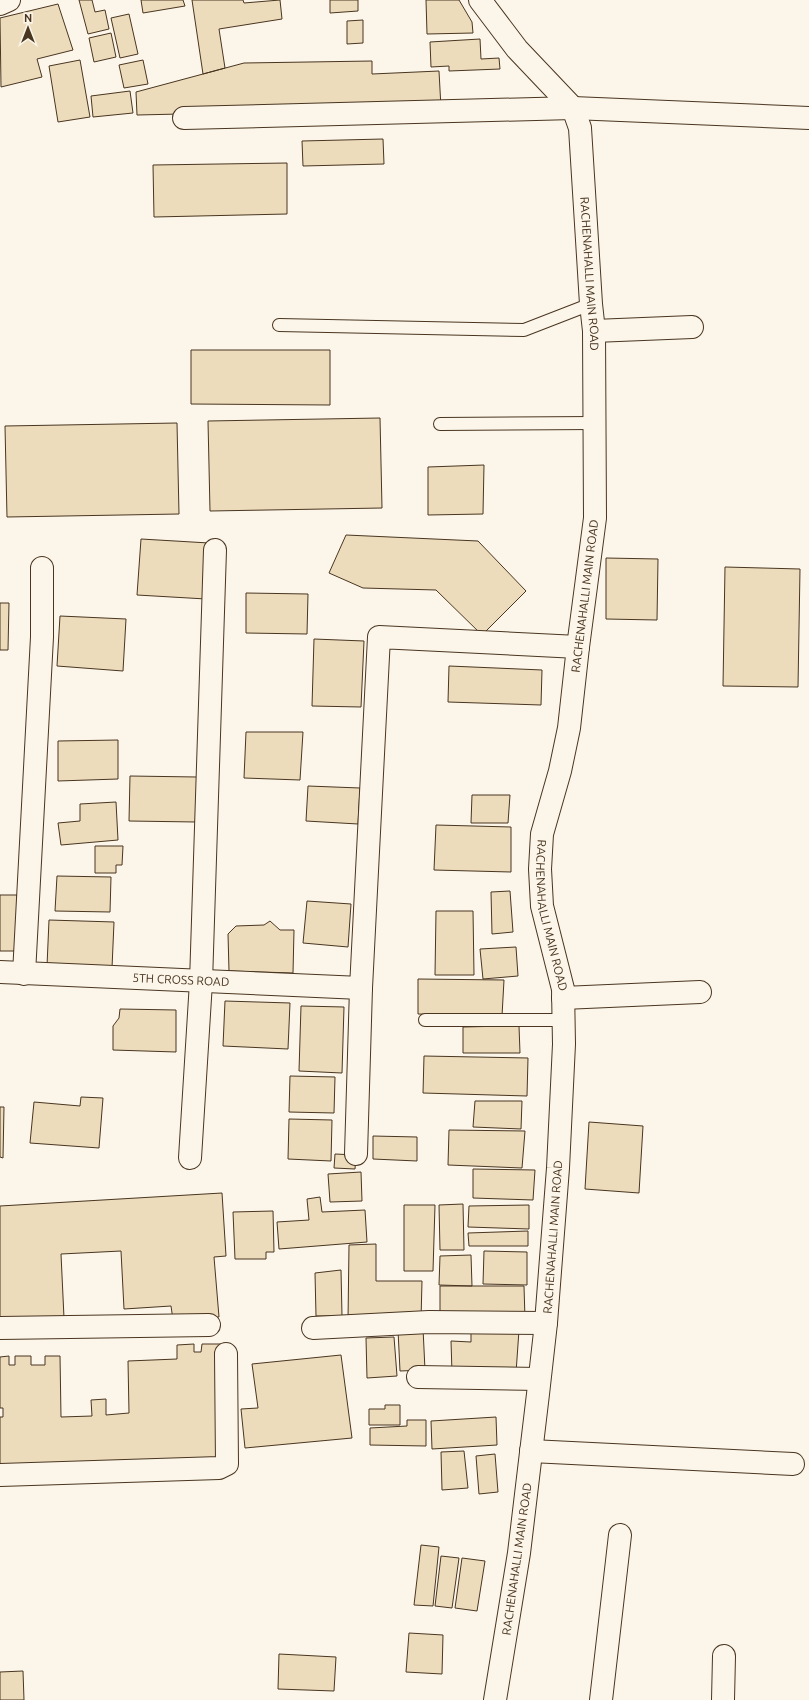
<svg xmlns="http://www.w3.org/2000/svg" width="809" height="1700" font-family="Ubuntu,sans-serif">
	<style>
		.building { fill: #ecdcbc; stroke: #4a3520 }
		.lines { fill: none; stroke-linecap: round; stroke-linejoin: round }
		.service-casing { stroke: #4a3520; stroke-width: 14 }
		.minor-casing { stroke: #4a3520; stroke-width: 24 }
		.tertiary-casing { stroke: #4a3520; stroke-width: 24 }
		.service { stroke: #fbf6e9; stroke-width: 12 }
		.minor { stroke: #fbf6e9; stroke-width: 22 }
		.tertiary { stroke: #fbf6e9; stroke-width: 22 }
		.labels { text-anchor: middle; stroke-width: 3; stroke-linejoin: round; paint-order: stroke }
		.street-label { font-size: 12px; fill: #4a3520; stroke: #fbf6e9 }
	</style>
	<rect width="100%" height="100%" fill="#fbf6e9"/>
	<path class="building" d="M79 0H92L95 12 105 10 109 29 88 34Z
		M141 0H183L185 6 143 13Z
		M192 0H243L244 3 280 0 282 19 219 29 225 68 203 74Z
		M330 0H358V11L330 13Z
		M426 0H459L472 22 473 33 427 34Z
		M58 4 73 50 37 59 42 77 1 87 0 18Z
		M129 14 138 54 120 58 111 18Z
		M363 20V43L347 44V21Z
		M111 33 116 57 94 62 89 38Z
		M480 39 481 59 499 58 500 69 449 71V66L431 67 430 42Z
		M80 60 90 117 58 122 49 66Z
		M143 60 148 84 124 88 119 65Z
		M372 61V74L439 71 441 108 137 115 136 92 244 63Z
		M130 91 133 113 93 117 91 96Z
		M383 139 384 164 303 166 302 141Z
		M287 163V214L154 217 153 165Z
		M191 350H330V405L191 404Z
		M380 418 382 508 210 511 208 421Z
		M177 423 179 514 7 517 5 426Z
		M484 465 483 514 428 515V467Z
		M346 535 478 541 526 591 482 635 436 590 363 588 329 573Z
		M141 539 209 543 206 599 137 595Z
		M606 558 658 559 657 620 606 619Z
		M725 567 800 569 798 687 723 686Z
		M246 593 308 594 307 634 246 633Z
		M0 603H9L8 650H0Z
		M60 616 126 619 123 671 57 666Z
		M314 639 364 641 361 707 312 706Z
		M449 666 542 670 541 705 448 702Z
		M246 732H303L300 780 244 778Z
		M118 740V779L58 781V741Z
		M130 776 197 777 196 822 129 821Z
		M308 786 360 788 358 824 306 821Z
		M472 795H510L508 823H471Z
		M116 802 118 840 61 845 58 823 80 821V804Z
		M436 825 511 827V872L434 870Z
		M95 846H123L122 865H116V873H95Z
		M57 876 111 877 110 912 55 911Z
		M510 891 513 932 492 934 491 892Z
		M0 895H17L16 951H0Z
		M307 901 351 904 348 947 303 943Z
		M436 911H473L474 975H435Z
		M49 920 114 922 112 968 47 966Z
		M270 921 280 930H294L293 973 229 971 228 934 236 926 264 925Z
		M516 947 518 976 483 979 480 949Z
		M418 979 504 980 502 1016 418 1014Z
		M225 1001 290 1003 288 1049 223 1046Z
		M301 1006 344 1007 342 1073 299 1071Z
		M120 1009 176 1010V1052L113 1050V1026L119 1018Z
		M506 1026H519L520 1053H463V1027Z
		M424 1056 528 1058 527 1096 423 1093Z
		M290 1076 335 1077 334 1113 289 1112Z
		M81 1097 103 1098 99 1148 30 1143 34 1102 80 1106Z
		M475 1101H522L521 1129 473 1127Z
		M0 1107H4L3 1158 0 1157Z
		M289 1119 332 1120 331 1161 288 1159Z
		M589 1122 643 1126 639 1193 585 1189Z
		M449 1130 525 1131 522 1168 448 1165Z
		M373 1136 417 1137V1161L373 1159Z
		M335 1154 356 1155 355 1169 334 1168Z
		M473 1169 535 1170 533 1200 473 1198Z
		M361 1172 362 1201 330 1202 328 1174Z
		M222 1193 226 1256 214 1257 219 1317 173 1320 171 1306 124 1309 121 1251 61 1254 64 1318 0 1320V1206Z
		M320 1197 322 1212 365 1210 367 1242 279 1249 277 1222 309 1220 307 1199Z
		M463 1204 464 1250H440L439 1205Z
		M404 1205H435L433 1271H404Z
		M529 1205V1229L468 1227 469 1206Z
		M273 1211 274 1252H266V1259H235L233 1212Z
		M528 1231V1246H469L468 1233Z
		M376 1244V1281H422L421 1320 348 1321 349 1245Z
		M484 1251 527 1252V1285L483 1284Z
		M471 1255 472 1286 439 1285 440 1256Z
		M341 1270 342 1316H316L315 1273Z
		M440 1286H524L525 1319 440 1320Z
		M423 1328 425 1370 400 1371 398 1330Z
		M471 1330H519L516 1373H452L451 1341 471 1342Z
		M394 1337 397 1376 367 1378 366 1338Z
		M194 1344V1352H201L202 1344H221L224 1458 0 1467V1417H3V1408H0V1357L9 1356V1365H15V1356H31V1365H45V1356H60L61 1417 92 1416 91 1400 106 1399V1415L129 1413 128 1361 177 1359V1345Z
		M341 1355 352 1438 245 1448 241 1409 258 1408 252 1364Z
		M385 1405H400V1425H369V1409H385Z
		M496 1417 497 1445 432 1449 431 1421Z
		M407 1420H426V1446L370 1445V1428L407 1426Z
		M464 1451 468 1488 442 1490 441 1452Z
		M495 1454 498 1492 479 1494 476 1456Z
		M421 1545 439 1547 433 1606 414 1605Z
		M441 1556 459 1558 452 1608 435 1606Z
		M462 1558 485 1561 477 1611 455 1608Z
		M409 1633 443 1635 442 1674 406 1672Z
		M279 1654 336 1657 334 1691 278 1689Z
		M23 1671 24 1700H0V1672Z"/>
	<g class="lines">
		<defs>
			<path id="service" d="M279 325 524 330 591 304
				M440 424 595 423
				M425 1020H563"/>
			<g id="minor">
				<path d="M0 4 9 0"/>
				<path d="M184 118 573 108 809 118"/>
				<path d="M594 331 692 327"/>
				<path id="s1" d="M0 972 361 988"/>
				<path d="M24 974 42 637V568"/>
				<path d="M563 998 700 992"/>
				<path d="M356 1154 361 988 379 637 578 647"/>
				<path d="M190 1158 201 982 215 550"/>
				<path d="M0 1328 209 1325"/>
				<path d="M313 1328 429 1322 546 1323"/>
				<path d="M418 1377 539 1379"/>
				<path d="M531 1451 793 1464"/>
				<path d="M0 1475 219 1468 227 1464 226 1354"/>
				<path d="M601 1700 620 1535"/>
				<path d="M723 1700 724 1656"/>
			</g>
			<g id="tertiary">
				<path id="s2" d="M480 0 517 49 573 108 580 128 591 304 594 331 595 518 578 647 569 728 560 771 542 834 540 869 542 906 563 989 564 1044 558 1168 546 1323 538 1394 519 1553 495 1700"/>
			</g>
		</defs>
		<use href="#service" class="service-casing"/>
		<use href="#minor" class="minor-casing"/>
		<use href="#tertiary" class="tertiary-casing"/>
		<use href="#service" class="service"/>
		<use href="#minor" class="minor"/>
		<use href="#tertiary" class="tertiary"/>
	</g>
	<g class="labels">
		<g class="street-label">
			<text dy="4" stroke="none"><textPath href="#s2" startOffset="310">RACHENAHALLI MAIN ROAD</textPath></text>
			<text transform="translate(585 596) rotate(-83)" y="4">RACHENAHALLI MAIN ROAD</text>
			<text dy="4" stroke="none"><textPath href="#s2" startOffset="958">RACHENAHALLI MAIN ROAD</textPath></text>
			<text dy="4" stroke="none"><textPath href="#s1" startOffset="181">5TH CROSS ROAD</textPath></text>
			<text transform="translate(553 1237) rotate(-86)" y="4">RACHENAHALLI MAIN ROAD</text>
			<text transform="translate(517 1559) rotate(-82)" y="4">RACHENAHALLI MAIN ROAD</text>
		</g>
	</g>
	<g transform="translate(28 28)" stroke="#fbf6e9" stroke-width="3" paint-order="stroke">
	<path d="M0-3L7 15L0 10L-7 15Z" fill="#4a3520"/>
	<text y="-6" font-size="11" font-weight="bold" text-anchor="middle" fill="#4a3520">N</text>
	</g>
</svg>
